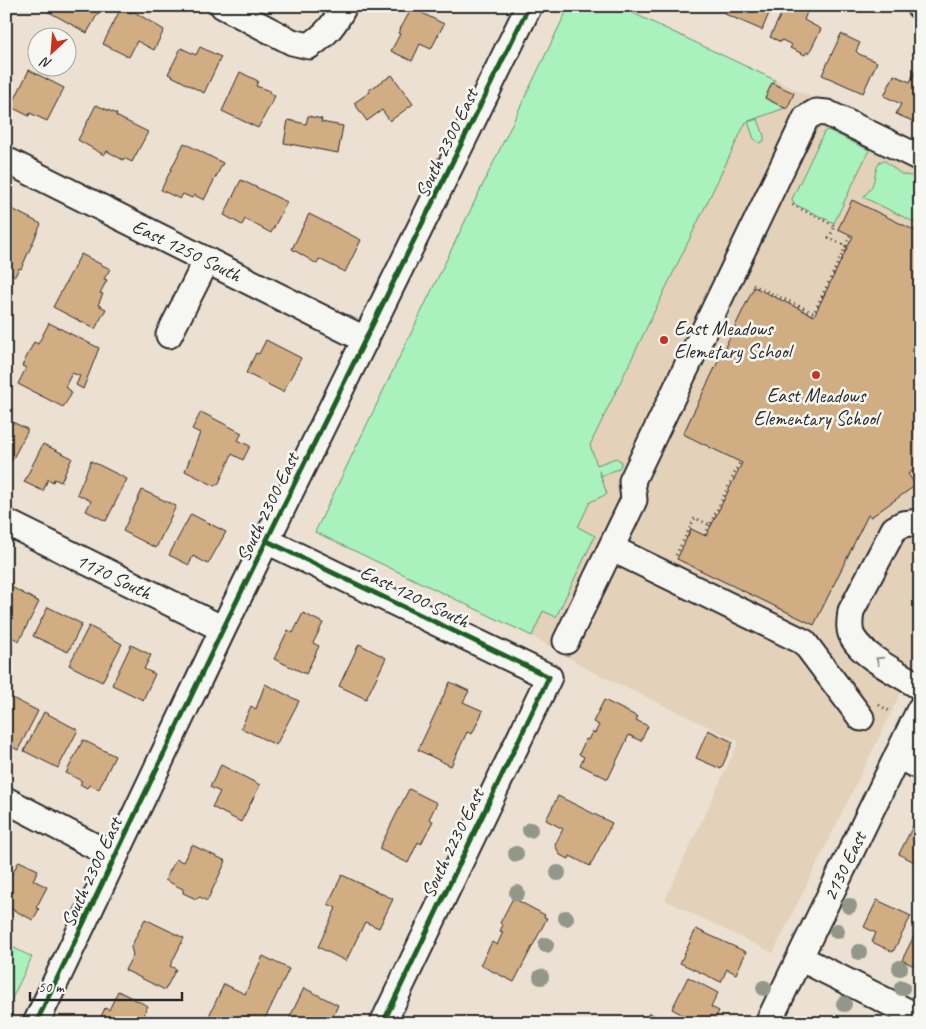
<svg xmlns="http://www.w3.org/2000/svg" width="926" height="1029" font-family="Caveat,sans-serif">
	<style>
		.built { fill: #e3d1ba }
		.green { fill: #a9f1bd; stroke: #6a8e74 }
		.building { fill: #d1ad83; stroke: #2b2b2b }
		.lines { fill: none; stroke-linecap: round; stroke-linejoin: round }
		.minor-casing { stroke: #2b2b2b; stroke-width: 29 }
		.path { stroke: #2b2b2b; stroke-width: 3; stroke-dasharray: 1 4; stroke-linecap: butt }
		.minor { stroke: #f6f6f2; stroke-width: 25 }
		.cycleway-casing { stroke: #f6f6f2; stroke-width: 8 }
		.cycleway { stroke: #1b5e20; stroke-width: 5 }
		.tree { fill: #92978a }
		.oneway { stroke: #90908e }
		.poi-dot { fill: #c8321e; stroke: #f6f6f2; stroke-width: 2 }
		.labels { text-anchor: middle; stroke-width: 5; stroke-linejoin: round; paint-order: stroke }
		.street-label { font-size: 20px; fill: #2b2b2b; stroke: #f6f6f2 }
		.poi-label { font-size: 20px; fill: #2b2b2b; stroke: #f6f6f2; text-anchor: start }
	</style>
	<rect width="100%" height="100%" fill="#ebe0d1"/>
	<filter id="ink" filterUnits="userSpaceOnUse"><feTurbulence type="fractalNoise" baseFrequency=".02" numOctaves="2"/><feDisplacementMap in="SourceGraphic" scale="10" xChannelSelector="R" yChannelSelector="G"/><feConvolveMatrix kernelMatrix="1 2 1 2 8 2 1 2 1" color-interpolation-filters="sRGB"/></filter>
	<g filter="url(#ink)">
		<path class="built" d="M569 6H618L920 148V654L773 953 665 900 739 741 591 671 532 636 315 532Z"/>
		<path class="green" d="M569 6H618L775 80 765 98 785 108 746 122 590 445 597 465 616 458 621 461V465L618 469 601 476 599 471 607 494 590 502 578 527 595 536 556 617 543 611 532 636 315 532Z
			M758 119 764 136V141L760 143 754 139 748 122Z
			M828 130 869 150 834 223 794 204 792 199 824 132Z
			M880 161H885L901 174 920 178V225L863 197C879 182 871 177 880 161Z
			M6 944 32 957 6 1011Z"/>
		<path class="building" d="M102 6 87 33 40 7 41 6Z
			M729 6H772L762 30 725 14Z
			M785 6H795L807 12 804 20 821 29 809 53 807 52 805 55 790 48 792 45 782 40 781 42 770 37Z
			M121 8 131 13 133 11 164 30 154 50 137 41 129 57 103 44Z
			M412 8 444 24 431 49 420 44 412 61 391 51 400 34 398 33Z
			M841 34 860 43 856 51 859 54 877 62 863 93 822 75Z
			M200 47 221 57 204 93 168 74 181 48 196 55Z
			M916 69 920 70V118L917 123 896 114 901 104 884 96 894 75 910 82Z
			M29 70 64 88 47 121 30 113 29 116 11 107Z
			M240 72 258 81 256 86 270 91 269 93 275 96 258 128 222 111Z
			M392 75 413 104 390 121 382 110 367 121 354 103 370 92 369 90Z
			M772 83 794 93 787 109 765 98Z
			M96 105 117 114 116 116 148 132 132 162 124 158 123 160 107 151 104 155 78 140Z
			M308 116 322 119 321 122 343 126 338 153 284 143 288 120 306 124Z
			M184 143 223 163 204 200 194 195 192 198 183 194 180 199 161 190Z
			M241 180 287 202 271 233 245 219 242 225 224 215Z
			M852 200 920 233V475L912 471 908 474 916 485 871 517 868 515 814 625 677 559 691 529 706 536 742 463 683 434 754 287 814 316 853 236 838 229Z
			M10 208 41 224 21 269 19 268 15 276 6 271V215Z
			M309 214 361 240 345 272 319 259 317 264 292 249Z
			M81 254 110 269 104 279 107 280 100 293 103 294 98 305 106 309 95 329 53 307Z
			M49 323 99 348 83 389 76 385 80 376 72 373 65 387 71 391V395L63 407 18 384 26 368 22 366 34 342 38 344Z
			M266 340 301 358 283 392 246 373 256 353 259 354Z
			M201 412 242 433 238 440 250 446 243 460 232 454 218 485 216 484 215 486 185 471 200 433 192 429Z
			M6 419 27 429V432L11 462 6 460Z
			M43 444 72 458 61 482 54 479 53 482 48 479 43 491 24 482Z
			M91 461 127 479 106 521 86 511 91 501 77 494Z
			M142 490 176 506 156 548 123 531Z
			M191 514 226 532 208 564 193 556 189 565 169 555Z
			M6 584 39 602 19 641 6 634Z
			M48 607 82 624 68 652 33 636Z
			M303 613 323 623 313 643 319 646 306 674 274 659 288 630 293 633Z
			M89 626 122 644 102 682 69 665Z
			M359 644 386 658 366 699 339 686Z
			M131 645 151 655 144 669 155 674 143 700 112 685Z
			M450 682 469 691 463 702 483 711 472 734 467 732 451 766 418 750Z
			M265 684 299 701 276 745 241 728 251 706 256 709Z
			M6 695 38 711 18 750 6 744Z
			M604 700 638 717 636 720 648 726 641 741 629 735 608 779 580 765 584 757 579 754 586 739 588 740 592 732 595 733 599 725 593 722Z
			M44 712 78 730 58 768 24 751Z
			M708 730 733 742 721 769 696 758Z
			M83 740 115 756 99 789 89 785 87 788 80 784 82 781 66 773Z
			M221 765 260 785 241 822 212 807 220 792 210 787Z
			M409 789 437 803 429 819 433 821 421 844 418 842 408 863 379 849Z
			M558 796 612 823 590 866 570 856 569 859 560 855 555 845 563 829 546 820Z
			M914 824 920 827V865L899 854Z
			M192 845 226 861 207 901 200 897 196 899 183 893V889L165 880 176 859 183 862Z
			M19 861 38 870 33 880 47 887 36 908 39 909 33 920 6 906V885Z
			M342 875 393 899 379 928 365 922 346 961 318 947 336 908 328 904Z
			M513 898 545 915 544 917 547 918 514 982 480 965 492 942 497 945 503 932 500 931 503 925 500 923Z
			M877 900 911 916 893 952 872 942 876 933 864 927Z
			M145 919 184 938 170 966 176 969 165 990 125 970 133 955 131 947Z
			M920 924V969L902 960Z
			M696 929 746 952 736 974 727 969 721 982 680 963Z
			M263 956 289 969 263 1023H218L208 1018 224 984 245 994Z
			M688 977 718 993 711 1007 719 1011 713 1023H698L672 1009Z
			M304 988 338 1005 330 1023H287Z
			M118 991 148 1006 139 1023H98L105 1008 109 1010Z
			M649 1013 670 1023H644Z"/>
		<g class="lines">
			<defs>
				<path id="minor" d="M223 6 292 42 309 46C326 35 335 24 344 6
					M919 6H920
					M6 160 366 340
					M169 335 207 260
					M6 522 223 629
					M920 522 903 524 894 529 851 611C850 620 848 630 853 638 865 658 900 674 920 687
					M267 541 549 677 383 1023
					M611 548 804 642 861 718
					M566 641 634 500 632 481 806 118 816 112 827 113 920 158
					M897 756 920 767
					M6 800 115 857
					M800 958 920 1018
					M36 1023 223 629 529 6
					M768 1023 920 709"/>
			</defs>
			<use href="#minor" class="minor-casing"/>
			<path class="path" d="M846 246 850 235
				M753 285 814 313 846 246 829 238 835 226 789 203
				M705 535 710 525
				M676 555 695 518 710 525 740 462
				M879 705 891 712"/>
			<use href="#minor" class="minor"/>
			<defs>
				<path id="cycleway" d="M267 541 549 677 383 1023
					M36 1023 223 629 529 6"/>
			</defs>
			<use href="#cycleway" class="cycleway-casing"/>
			<use href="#cycleway" class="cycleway"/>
		</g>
		<g class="tree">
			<circle cx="530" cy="830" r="8"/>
			<circle cx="516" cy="854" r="8"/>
			<circle cx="558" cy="873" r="8"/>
			<circle cx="517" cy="893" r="8"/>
			<circle cx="849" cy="906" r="8"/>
			<circle cx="566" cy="918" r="8"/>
			<circle cx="837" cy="931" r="8"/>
			<circle cx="546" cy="945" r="8"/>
			<circle cx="859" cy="952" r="8"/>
			<circle cx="900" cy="968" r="8"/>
			<circle cx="541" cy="977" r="8"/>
			<circle cx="764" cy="988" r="8"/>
			<circle cx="902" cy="988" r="8"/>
			<circle cx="844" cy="1004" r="8"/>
		</g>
		<defs><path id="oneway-chevron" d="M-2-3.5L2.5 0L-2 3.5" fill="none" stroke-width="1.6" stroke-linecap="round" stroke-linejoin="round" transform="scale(1.25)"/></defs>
		<use class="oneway" href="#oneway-chevron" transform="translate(879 660) rotate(-147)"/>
	</g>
	<g class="poi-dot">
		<circle cx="664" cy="340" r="5"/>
		<circle cx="816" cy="375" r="5"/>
	</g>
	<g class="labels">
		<g class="street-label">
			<text transform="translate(446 143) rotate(-64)" y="7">South 2300 East</text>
			<text transform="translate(187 250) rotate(26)" y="7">East 1250 South</text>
			<text transform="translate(267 507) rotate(-64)" y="7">South 2300 East</text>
			<text transform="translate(114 576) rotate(26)" y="7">1170 South</text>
			<text transform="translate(415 596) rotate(26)" y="7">East 1200 South</text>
			<text transform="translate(452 843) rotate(-64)" y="7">South 2230 East</text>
			<text transform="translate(844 866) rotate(-64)" y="7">2130 East</text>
			<text transform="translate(91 872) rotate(-65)" y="7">South 2300 East</text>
		</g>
		<g class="poi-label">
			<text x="674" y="335">East Meadows<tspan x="674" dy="23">Elemetary School</tspan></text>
			<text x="816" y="402" text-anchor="middle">East Meadows<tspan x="816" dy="23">Elementary School</tspan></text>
		</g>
	</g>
	<rect width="926" height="1029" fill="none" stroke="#f6f6f2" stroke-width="25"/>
	<rect x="12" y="12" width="901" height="1004" fill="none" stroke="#2b2b2b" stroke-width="2" filter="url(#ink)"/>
	<g transform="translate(52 52) rotate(206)"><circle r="24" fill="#f6f6f2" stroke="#a5a5a2"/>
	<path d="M0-4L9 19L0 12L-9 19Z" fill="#c8321e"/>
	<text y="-8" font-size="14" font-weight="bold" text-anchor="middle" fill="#2b2b2b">N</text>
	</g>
	<path d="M30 992v8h152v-8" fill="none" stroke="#2b2b2b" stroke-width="2.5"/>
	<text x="38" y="992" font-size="15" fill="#2b2b2b" stroke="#f6f6f2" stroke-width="4" paint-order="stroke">50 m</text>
</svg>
